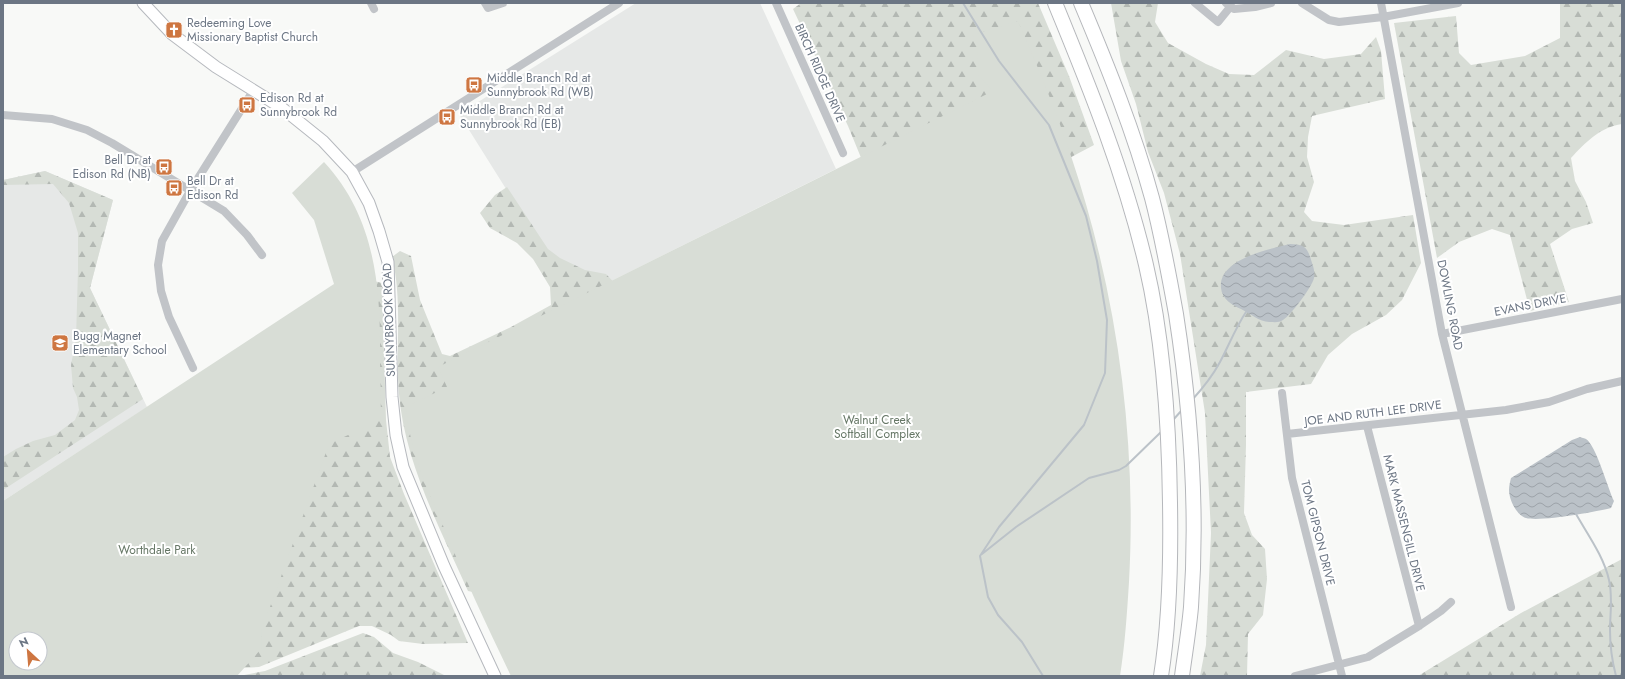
<svg xmlns="http://www.w3.org/2000/svg" width="1625" height="679" viewBox="0 0 1625 679" font-family="Jost,sans-serif">
<style>
.built{fill:#e6e8e7}
.forest{fill:url(#forest-firs)}
.park{fill:#d8ddd6;fill-rule:evenodd}
.water{fill:url(#water-waves)}
.lines{fill:none;stroke-linecap:round;stroke-linejoin:round}
.stream{stroke:#bbc2c8;stroke-width:2}
.secondary-casing{stroke:#b6b9be;stroke-width:13}
.highway-casing{stroke:#b5b7bb;stroke-width:16}
.street{stroke:#c1c4c8;stroke-width:8}
.secondary{stroke:#fff;stroke-width:11}
.highway{stroke:#fff;stroke-width:14}
.labels{text-anchor:middle;stroke-width:4;stroke-linejoin:round;paint-order:stroke}
.poi-label{font-size:12px;fill:#6c7684;stroke:#fff;text-anchor:start}
.street-label{font-size:12px;fill:#6c7684;stroke:#fff}
.park-label{font-size:12px;fill:#676;stroke:#fff}
</style>
<defs>
<pattern id="forest-firs" width="22" height="20" patternUnits="userSpaceOnUse"><rect width="22" height="20" fill="#d8ddd6"/><path d="M5 1l3.5 6h-7zM16 11l3.5 6h-7z" fill="#b3b8b3"/></pattern>
<pattern id="water-waves" width="16" height="10" patternUnits="userSpaceOnUse"><rect width="16" height="10" fill="#bbc2c8"/><path d="M0 5q4-4 8 0t8 0" fill="none" stroke="#9ca2a8"/></pattern>
</defs>
<rect width="100%" height="100%" fill="#f8f9f7"/>
<path class="built" d="M636,3h124l76,166 -261,130 -116,-185z
M45,171l68,29 -23,88 57,119 -144,94v-321z"/>
<path class="forest" d="M801,3h237l31,73 25,69 -70,37 -160,-17 -16,-39 -55,-117z
M1111,3h47l-3,19 13,21 38,21 23,10 25,1 32,-25 38,9 37,-5 15,-17 5,14 4,48 -73,17 -4,21 -1,20 7,25 -10,30 8,9 32,4 69,-10 8,48 -19,37 -16,15 -34,19 -24,21 -17,29 -65,8v53l-2,68 8,22 13,14 2,30 -4,36 -15,19 -1,42h-47l6,-31 5,-112 -6,-120 -25,-159 -16,-61 -16,-41 -12,-48 -15,-43z
M1561,3h61v121c-22,3 -37,19 -51,34l4,23 11,21 7,21 -21,6 -22,15 19,58 -39,9 -20,-76 -18,-6 -33,13 -22,16 -43,-235 62,-7 3,37 12,12 54,-9 35,-18v-34z
M45,171l68,29 -23,88 53,111 -140,91v-33l13,-8 17,-8 22,-6 20,-15 4,-10 -2,-13 -4,-9 -2,-23 5,-26 2,-70v-36l-9,-30 -16,-19 -50,1v-5z
M507,187l41,62 12,9 25,12 21,4 18,19 -137,302 -19,-4c-28,-63 -63,-127 -69,-197 -4,-46 4,-92 -7,-137l8,-6 11,5 9,44 22,54 8,2 61,-29 40,-22 -1,-18 -17,-28 -16,-16 -27,-15 -10,-15 15,-18z
M366,279l16,4 4,137 4,37 14,37 64,149 -45,1 -24,-3 -8,-6 -19,-9h-13l-100,41 -19,1z
M1622,559v117h-204l103,-63z
M363,633l11,4 19,16 25,9 28,14h-207l26,-5z"/>
<path class="park" d="M1018,21c19,44 38,89 53,135 46,137 66,281 58,426 -2,31 -4,63 -9,94h-609c-24,-50 -48,-101 -69,-153 -17,-40 -32,-72 -36,-116l41,-20 -9,-20 555,-276 -14,-15 -2,-34 -5,-7z
M324,162c52,56 57,127 56,200 0,19 2,38 0,58l-51,24 -67,185 -1,20 -24,27h-234v-175l331,-217 -20,-64 -22,-27zM16,639h24v24h-24z"/>
<path class="water" d="M1290,244c16,0 18,5 22,19 2,5 3,11 2,15 -2,9 -23,37 -31,42 -4,3 -9,2 -14,2 -9,0 -20,-9 -28,-13 -9,-4 -19,-10 -20,-21 -3,-29 49,-39 69,-44z
M1580,437c1,1 5,1 6,2 10,6 22,50 28,62l-3,7c-16,4 -71,14 -85,10 -10,-3 -17,-19 -17,-28 0,-4 1,-8 2,-12l61,-38z"/>
<g class="lines">
<path class="stream" d="M963,3l36,58 50,64 37,91 11,45 10,59 -2,53 -21,52 -85,102 -19,29 8,41 10,18 24,27 21,34
M1192,400c11,-12 21,-25 28,-38 9,-17 16,-35 26,-50
M1173,420l9,-10
M1576,514c12,21 28,43 33,66 4,17 1,34 1,50 0,16 2,31 6,46
M982,554l34,-27 73,-49 30,-8 7,-4 35,-34"/>
<g class="secondary-casing">
<path id="secondary" d="M143,3l29,31 44,33 66,41 41,33 29,31 17,31 10,28 9,31 4,135 4,38 7,32 41,99 51,110"/>
</g>
<g class="highway-casing">
<path id="highway" d="M1055,3c35,85 70,172 91,262 18,77 23,159 24,238 1,58 0,116 -9,173
M1081,3c27,64 53,129 71,195 10,38 17,77 24,116 15,97 22,195 15,293 -2,23 -6,46 -9,69"/>
</g>
<path class="street" d="M371,3l3,6
M485,3l3,5 15,-5
M776,3l67,150
M1195,3l23,19 13,-16
M1226,3l8,6 21,-2 16,-4
M1302,3l27,17 10,2 44,-5 75,-14
M1381,3l61,331 69,273
M3,115l49,4 35,11 25,13 112,68 23,24 15,20
M352,172l267,-169
M1442,334l180,-35
M193,368l-24,-51 -8,-26 -3,-26 4,-24 28,-50 63,-100
M1282,393l10,85 50,198
M1367,426l52,200
M1287,434l219,-24 43,-8 38,-13 35,-8
M1295,676l73,-19 51,-31 22,-15 10,-9"/>
<use href="#secondary" class="secondary"/>
<use href="#highway" class="highway"/>
</g>
<defs>
<g id="church-square" transform="scale(0.9)"><rect x="-9" y="-9" width="18" height="18" rx="4" fill="#ce7641" stroke="#fff"/><path d="M-1.2-6h2.4v3.5h3.3v2.4h-3.3V6h-2.4V-.1h-3.3v-2.4h3.3Z" fill="#fff"/></g>
<g id="bus-square" transform="scale(0.9)"><rect x="-9" y="-9" width="18" height="18" rx="4" fill="#ce7641" stroke="#fff"/><path d="M-5-6H5V4H4V6H2V4H-2V6H-4V4H-5ZM-3.5-4V0h7V-4ZM-3.5 1.2v1.5H-2V1.2ZM2 1.2v1.5H3.5V1.2Z" fill="#fff"/></g>
<g id="school-square" transform="scale(0.9)"><rect x="-9" y="-9" width="18" height="18" rx="4" fill="#ce7641" stroke="#fff"/><path d="M0-5L7-2L0 1L-7-2ZM-4 1L0 2.5L4 1V4Q0 6-4 4Z" fill="#fff"/></g>
</defs>
<g fill-rule="evenodd">
<use href="#church-square" x="174" y="30"/>
<use href="#bus-square" x="474" y="85"/>
<use href="#bus-square" x="247" y="105"/>
<use href="#bus-square" x="447" y="117"/>
<use href="#bus-square" x="164" y="167"/>
<use href="#bus-square" x="174" y="188"/>
<use href="#school-square" x="60" y="343"/>
</g>
<g class="labels">
<g class="poi-label">
<text x="187" y="27">Redeeming Love<tspan x="187" dy="14">Missionary Baptist Church</tspan></text>
<text x="487" y="82">Middle Branch Rd at<tspan x="487" dy="14">Sunnybrook Rd (WB)</tspan></text>
<text x="260" y="102">Edison Rd at<tspan x="260" dy="14">Sunnybrook Rd</tspan></text>
<text x="460" y="114">Middle Branch Rd at<tspan x="460" dy="14">Sunnybrook Rd (EB)</tspan></text>
<text x="151" y="164" text-anchor="end">Bell Dr at<tspan x="151" dy="14">Edison Rd (NB)</tspan></text>
<text x="187" y="185">Bell Dr at<tspan x="187" dy="14">Edison Rd</tspan></text>
<text x="73" y="340">Bugg Magnet<tspan x="73" dy="14">Elementary School</tspan></text>
</g>
<g class="street-label">
<text transform="translate(820 73) rotate(66)" y="4">BIRCH RIDGE DRIVE</text>
<text transform="translate(1450 305) rotate(79)" y="4">DOWLING ROAD</text>
<text transform="translate(1530 305) rotate(-11)" y="4">EVANS DRIVE</text>
<text transform="translate(389 320) rotate(-92)" y="4">SUNNYBROOK ROAD</text>
<text transform="translate(1373 413) rotate(-7)" y="4">JOE AND RUTH LEE DRIVE</text>
<text transform="translate(1404 523) rotate(76)" y="4">MARK MASSENGILL DRIVE</text>
<text transform="translate(1318 533) rotate(76)" y="4">TOM GIPSON DRIVE</text>
</g>
<g class="park-label">
<text x="877" y="424">Walnut Creek<tspan x="877" dy="14">Softball Complex</tspan></text>
<text x="157" y="554">Worthdale Park</text>
</g>
</g>
<rect width="1625" height="679" fill="none" stroke="#6c7684" stroke-width="8"/>
<g transform="translate(28 651) rotate(334)"><circle r="19" fill="#ffffff" stroke="#c4c8ce"/>
<path d="M0-3L7 15L0 10L-7 15Z" fill="#ce7641"/>
<text y="-6" font-size="11" font-weight="bold" text-anchor="middle" fill="#6c7684">N</text>
</g>
</svg>
